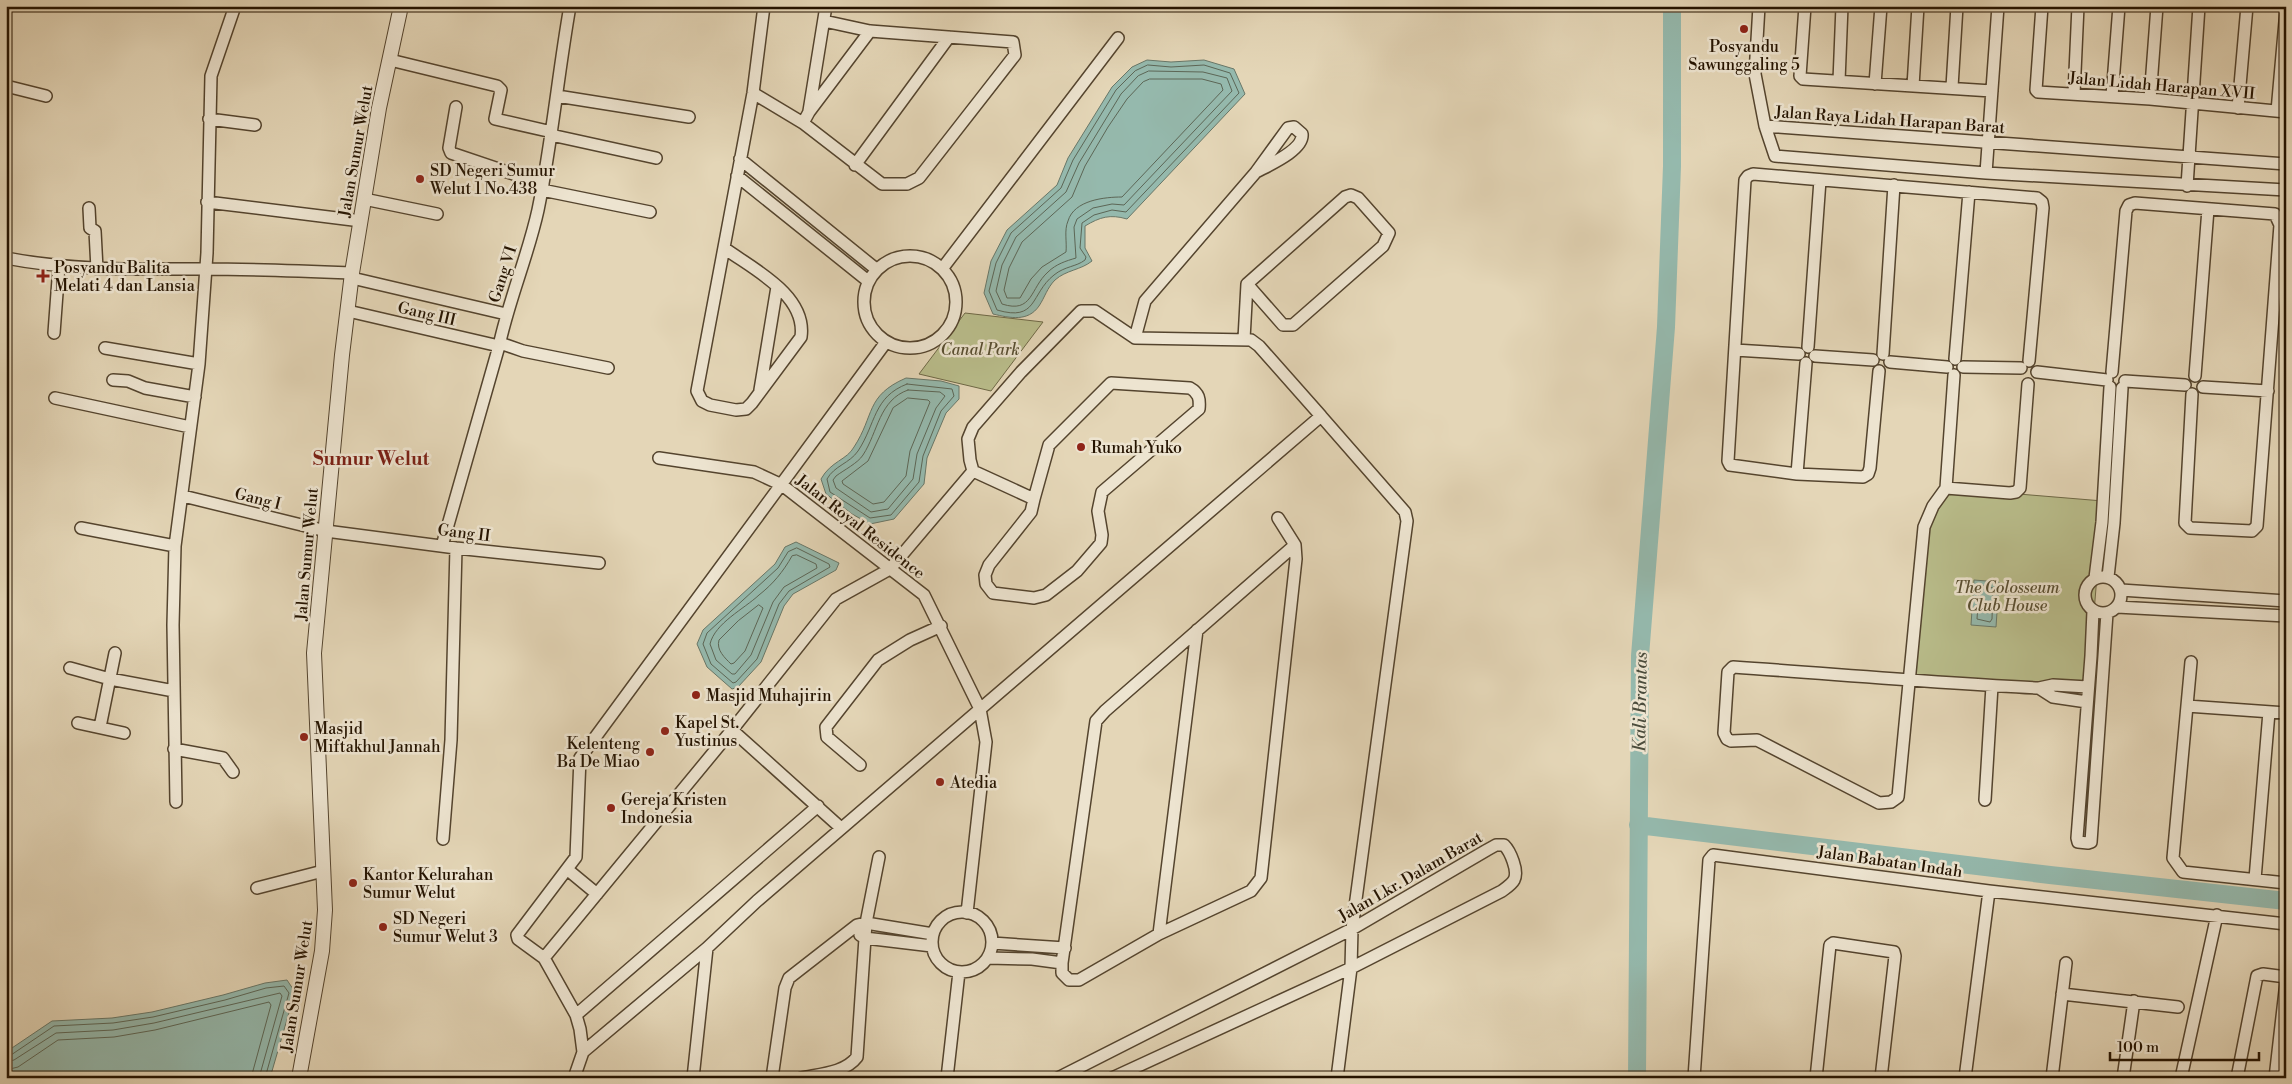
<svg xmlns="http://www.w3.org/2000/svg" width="2292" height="1084" viewBox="0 0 2292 1084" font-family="'Libre Bodoni',serif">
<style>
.green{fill:#b9bd8b;stroke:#6e6846}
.water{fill:#95b9ad;stroke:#687768}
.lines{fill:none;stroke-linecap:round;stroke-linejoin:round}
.shore{stroke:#5c6656;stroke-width:1}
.river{stroke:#95b9ad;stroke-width:18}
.minor-casing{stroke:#54442e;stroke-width:14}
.tertiary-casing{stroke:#54442e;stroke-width:16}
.minor{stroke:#ede4d0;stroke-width:11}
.tertiary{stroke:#ede4d0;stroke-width:14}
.poi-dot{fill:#8f2418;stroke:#ede4d0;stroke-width:2}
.labels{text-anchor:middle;stroke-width:5;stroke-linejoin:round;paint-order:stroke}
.poi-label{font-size:16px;fill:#241300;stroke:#ede4d0;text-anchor:start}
.street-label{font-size:16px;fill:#241300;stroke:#ede4d0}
.park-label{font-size:16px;font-style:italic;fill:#584e31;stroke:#ede4d0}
.water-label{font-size:18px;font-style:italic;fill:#4c4d3d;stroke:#ede4d0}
.quarter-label{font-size:19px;font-weight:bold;fill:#7a1f14;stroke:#ede4d0}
</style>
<rect width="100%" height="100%" fill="#e4d6b7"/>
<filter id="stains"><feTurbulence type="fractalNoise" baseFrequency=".004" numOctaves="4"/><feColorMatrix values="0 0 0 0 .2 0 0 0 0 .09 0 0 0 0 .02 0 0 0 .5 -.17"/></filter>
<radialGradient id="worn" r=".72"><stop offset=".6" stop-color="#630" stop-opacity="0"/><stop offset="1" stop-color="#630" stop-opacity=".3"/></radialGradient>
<path class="green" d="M965,313l78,9 -52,69 -72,-17z
M1946,488l157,13 -15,186 -179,-8 15,-152z"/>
<path class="water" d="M1147,60l24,2 33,-2 30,9 11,25 -118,125c-17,-5 -27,-2 -42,7v22l7,13c-11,9 -26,9 -37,19 -8,8 -10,17 -16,26 -11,16 -29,12 -46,8l-9,-21 7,-32 16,-31 50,-45 11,-27 44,-71 20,-20z
M906,378l35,3 18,5v13l-13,14 -19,45 -3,26 -30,35 -24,5 -18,-10 -26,-20 -5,-15c10,-18 26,-19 33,-32 21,-32 11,-51 52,-69z
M796,542l43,21 -3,7 -43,24 -9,12 -23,56 -23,25 -6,2 -25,-22 -10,-23 6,-14 72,-66 10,-17z
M1974,580l25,2 -3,45 -25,-2z
M287,980l8,12 -25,86h-264v-26l46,-31 60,-3 40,-6 71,-17 42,-12z"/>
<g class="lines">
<path class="shore" d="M1148,65l23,2 33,-2 26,8 9,20 -113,119 -14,-2 -18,5 -12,8 -2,25 6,9 -1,3c-9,7 -20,6 -31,15 -24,19 -16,47 -57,35l-8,-19 7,-28 15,-30 50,-45 12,-28 43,-70 19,-19z
M1149,71l54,1 24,6 5,13 -108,114 -12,-1 -19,4 -16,11 -3,8 2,31c-10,3 -20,6 -28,14 -18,16 -15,42 -46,32l-6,-13 6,-26 14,-28 50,-45 13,-29 42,-69 17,-18z
M1150,79h52l19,5 2,6 -101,107c-17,0 -48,3 -54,24 -4,9 -1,21 -2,31l-24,15 -11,12 -11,19h-13l-3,-8 5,-22 13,-26 50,-45 13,-31 23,-39 19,-28 16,-17z
M907,384l45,5 2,7 -13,15 -18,45 -4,26 -28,33 -21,3 -40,-26 -3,-13c7,-13 23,-16 31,-28 18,-27 15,-54 49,-67z
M908,390l32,2 5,4 -9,12 -19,46 -4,25 -25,30 -17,3 -35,-24 -3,-8 3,-4c8,-6 22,-13 27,-21 15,-23 16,-55 45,-65z
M908,398l20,2 2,2 -20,49 -4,25 -22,26 -11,2 -30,-20 -1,-3 26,-20 25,-53z
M797,548l32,16 1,3 -41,24 -10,13 -22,55 -21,23 -3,1 -22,-19 -8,-20 4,-11 71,-65 10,-16z
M797,555l19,9 1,4 -33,19 -11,15 -22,53 -16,19h-3l-16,-14 -6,-16c5,-21 34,-35 49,-49 14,-11 24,-23 33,-39z
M1981,585l12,3 -1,31 -2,3 -13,-3 2,-31z
M759,605l4,3 -18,43 -11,12 -3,1c-6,-6 -15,-14 -12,-24l19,-19z
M6,1056l5,-1 43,-29 59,-3 40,-6 72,-17 41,-12 18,-2 5,7 -24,85
M6,1062l8,-2 42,-27 57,-3 41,-7 126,-30 2,3 -23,82
M6,1070l12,-3 40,-27 56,-3 41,-7 114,-28 2,3 -20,73"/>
<path class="river" d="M1638,825l412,50 236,26
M1637,1078l3,-422 26,-329 6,-161v-160"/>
<g class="minor-casing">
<path id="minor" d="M1759,6l-4,68 10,52 10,30 211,17 300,17
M1805,6l-5,70 3,3 189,12
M2042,6l-6,84 2,2 112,7 136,13
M390,60l107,26 4,4 -6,29 57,13
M1839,81l3,-75
M1875,84l6,-78
M6,86l40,10
M1913,86l5,-80
M1952,87l5,-81
M753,93l50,30 79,61h25l12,-6 96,-123 -2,-13 -143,-11 -46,-10
M2074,94l4,-88
M557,96l132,21
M2112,96l7,-90
M2150,99l7,-93
M456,107l-7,41 2,5 92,31
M2238,108l9,-102
M809,111l17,-105
M2277,111l9,-101
M209,119l46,6
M803,123l6,-11 61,-81
M1765,126l521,38
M551,135l105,23
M740,159l136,110
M855,165l94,-128
M1986,173l12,-167
M737,176l131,105
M2187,186l12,-180
M542,190l108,22
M364,199l73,15
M207,202l154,19
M89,208l1,20 5,3 2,38
M724,248c29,21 83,47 77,89l-49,66 -6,6 -10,1 -26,-5 -8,-4 -5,-10 56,-298 11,-87
M864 302a46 46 0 1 1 92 0a46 46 0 1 1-92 0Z
M6,258c67,13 130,11 198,11 49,0 99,2 148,4
M942,269l176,-231
M352,278l154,36
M348,311l151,35
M54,333l5,-67
M1135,338l10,-37 111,-129 32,-44 6,-1 8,7c2,16 -33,31 -46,38
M1244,339l3,-55 98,-87 6,-2 7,3 31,35 -6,13 -90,79h-10l-36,-41
M500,343l23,8 85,17
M1808,347l12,-167
M105,348l94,16
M1735,350l64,4
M1883,354l11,-169
M1815,356l58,4
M1955,359l14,-167
M1890,362l57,5
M1963,367l58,1
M1879,371l-9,97 -2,6 -5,3 -66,-3 -67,-9 -2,-4 17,-281 3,-4 5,-2 284,24 5,4 1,6 -14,153
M2037,372l70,8
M2112,372l14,-161 3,-6 6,-2 140,11 5,11 -23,301 -5,5 -62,-3 -5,-5 7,-129
M1954,375l-8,113 -13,18 -9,21 -26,270 -7,5 -12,1 -122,-63 -26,1 -4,-2 -3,-6 4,-61 5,-5c102,7 204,16 306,21
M2195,376l13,-167
M113,380l15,1 17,7 50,9
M2125,381l60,4
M2203,387l65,4
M760,390l17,-103
M55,398l135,29
M659,458l95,14 28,13 142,110 56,114 6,33 -19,171
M1797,474l9,-111
M1946,488l64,5 6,-1 4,-4 8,-104
M183,496l143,35 130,17 143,15
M1034,499l15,-54 62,-62 79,5c9,5 10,11 9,21l-97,83 -4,19 4,24 -1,8 -24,28 -31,24 -12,3 -41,-5 -7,-9 -1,-9 4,-10 42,-53 3,-13 -61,-28 -3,-11 -2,-21 5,-12 48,-55 60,-61h14l40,27 116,2 8,6 62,70
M1278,518l17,27 1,14 -35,319 -10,13 -92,43 -80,46h-10l-7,-7v-10l34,-242 9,-10 190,-166
M81,528l94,18
M442,546l57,-200c10,-47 29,-90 39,-136 14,-68 20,-136 32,-204
M2085 595a18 18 0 1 1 36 0a18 18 0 1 1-36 0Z
M2108,577l6,-54 8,-135
M2095,578l7,-56 8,-135
M2121,590l165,11
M2117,607l169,9
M2093,611l-2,45 -14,182 1,4 10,1 3,-1 16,-229
M2191,662l-18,196 10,14 103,11
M70,668l40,11 64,12
M2087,702l-34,-5 -14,-9 14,-3 35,2
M2187,706l99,7
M78,723l46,10
M100,727l15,-74
M732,730l109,98
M174,749l49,9 10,14
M860,765l-33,-28 -1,-10 52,-67 32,-20 31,-14
M1985,800l7,-114
M176,802l-3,-177 2,-79 24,-182 8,-111 4,-177 24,-70
M443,839l8,-99 5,-192
M568,870l29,24
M2255,879l14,-167
M257,888l66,-17
M932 942a30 30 0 1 1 60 0a30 30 0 1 1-60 0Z
M1159,934l38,-304
M860,935l5,3 67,8
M992,943l73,5
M544,958l188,-228 104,-131 54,-30 83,-98
M988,958l44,1 30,4
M2062,994l116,13
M576,1015l242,-209
M583,1052l124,-104
M574,1078l9,-26 -3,-23 -4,-14 -32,-57 -26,-19 -1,-4 59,-78 4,-99 306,-416
M693,1078l14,-130 50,-47 564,-485 84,96 2,9 -55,408 -1,39 -14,110
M772,1078l13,-90 4,-10 68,-53 9,-2 67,11
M801,1078c19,-4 44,-5 56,-21l9,-134 13,-66
M947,1078l12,-106
M1058,1078l294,-149 135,-79 9,-5h8c6,6 15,26 10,35 -2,4 -8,8 -12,11l-151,77 -239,110
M1694,1078l15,-218 4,-5 276,36 297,33
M1816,1078l14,-133 3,-2 61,9 1,4 -14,122
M1965,1078l24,-187
M2052,1078l14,-115
M2123,1078l11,-77
M2181,1078l36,-163
M2237,1078l20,-102 6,-2 23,3
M2275,1078l11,-96"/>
</g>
<g class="tertiary-casing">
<path id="tertiary" d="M299,1078l23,-127 3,-41 -11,-257 28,-298 10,-82 27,-165 22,-102"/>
</g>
<use href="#minor" class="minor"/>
<use href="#tertiary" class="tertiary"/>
</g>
<g class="poi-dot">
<circle cx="1744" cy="29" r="5"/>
<circle cx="420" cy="179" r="5"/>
<path d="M40.5 268.5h5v5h5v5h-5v5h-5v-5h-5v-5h5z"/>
<circle cx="1081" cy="447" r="5"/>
<circle cx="696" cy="695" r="5"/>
<circle cx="665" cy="731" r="5"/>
<circle cx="304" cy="737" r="5"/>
<circle cx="650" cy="752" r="5"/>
<circle cx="940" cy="782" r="5"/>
<circle cx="611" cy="808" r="5"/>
<circle cx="353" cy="883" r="5"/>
<circle cx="383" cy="927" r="5"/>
</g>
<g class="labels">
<g class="poi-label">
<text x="1744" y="52" text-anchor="middle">Posyandu<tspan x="1744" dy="18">Sawunggaling 5</tspan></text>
<text x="430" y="176">SD Negeri Sumur<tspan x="430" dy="18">Welut 1 No.438</tspan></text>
<text x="54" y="273">Posyandu Balita<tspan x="54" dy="18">Melati 4 dan Lansia</tspan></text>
<text x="1091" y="453">Rumah Yuko</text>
<text x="706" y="701">Masjid Muhajirin</text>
<text x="675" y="728">Kapel St.<tspan x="675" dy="18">Yustinus</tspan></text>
<text x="314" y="734">Masjid<tspan x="314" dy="18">Miftakhul Jannah</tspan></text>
<text x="640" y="749" text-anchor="end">Kelenteng<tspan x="640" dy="18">Ba De Miao</tspan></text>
<text x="950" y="788">Atedia</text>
<text x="621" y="805">Gereja Kristen<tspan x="621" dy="18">Indonesia</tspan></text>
<text x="363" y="880">Kantor Kelurahan<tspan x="363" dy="18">Sumur Welut</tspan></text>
<text x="393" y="924">SD Negeri<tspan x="393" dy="18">Sumur Welut 3</tspan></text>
</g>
<g class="street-label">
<text transform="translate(2162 85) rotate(5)" y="6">Jalan Lidah Harapan XVII</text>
<text transform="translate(1890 119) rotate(4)" y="6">Jalan Raya Lidah Harapan Barat</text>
<text transform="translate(355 151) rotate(-80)" y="6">Jalan Sumur Welut</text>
<text transform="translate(502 274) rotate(-72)" y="6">Gang VI</text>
<text transform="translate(427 313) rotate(13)" y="6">Gang III</text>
<text transform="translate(258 498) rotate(14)" y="6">Gang I</text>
<text transform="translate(861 526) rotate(38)" y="6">Jalan Royal Residence</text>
<text transform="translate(464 532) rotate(7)" y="6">Gang II</text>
<text transform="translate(306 554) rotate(-85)" y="6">Jalan Sumur Welut</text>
<text transform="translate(1890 861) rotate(8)" y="6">Jalan Babatan Indah</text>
<text transform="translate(1410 876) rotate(-30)" y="6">Jalan Lkr. Dalam Barat</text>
<text transform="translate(296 986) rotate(-81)" y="6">Jalan Sumur Welut</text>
</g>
<g class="park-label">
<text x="980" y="355">Canal Park</text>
<text x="2007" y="593">The Colosseum<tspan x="2007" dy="18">Club House</tspan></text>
</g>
<g class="water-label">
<text transform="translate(1640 702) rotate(-89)" y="6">Kali Brantas</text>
</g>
<g class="quarter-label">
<text x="371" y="465">Sumur Welut</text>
</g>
</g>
<rect width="2292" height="1084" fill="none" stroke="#e4d6b7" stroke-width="25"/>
<rect x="8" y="8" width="2277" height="1069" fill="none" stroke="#241300" stroke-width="2.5"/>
<rect x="12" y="12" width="2267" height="1059" fill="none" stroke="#241300"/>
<path d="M2110 1052v8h149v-8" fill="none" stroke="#241300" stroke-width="2.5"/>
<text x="2117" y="1052" font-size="15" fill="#241300" stroke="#ede4d0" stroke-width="4" paint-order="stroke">100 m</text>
<rect width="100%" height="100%" filter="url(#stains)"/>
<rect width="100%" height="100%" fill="url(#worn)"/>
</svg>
